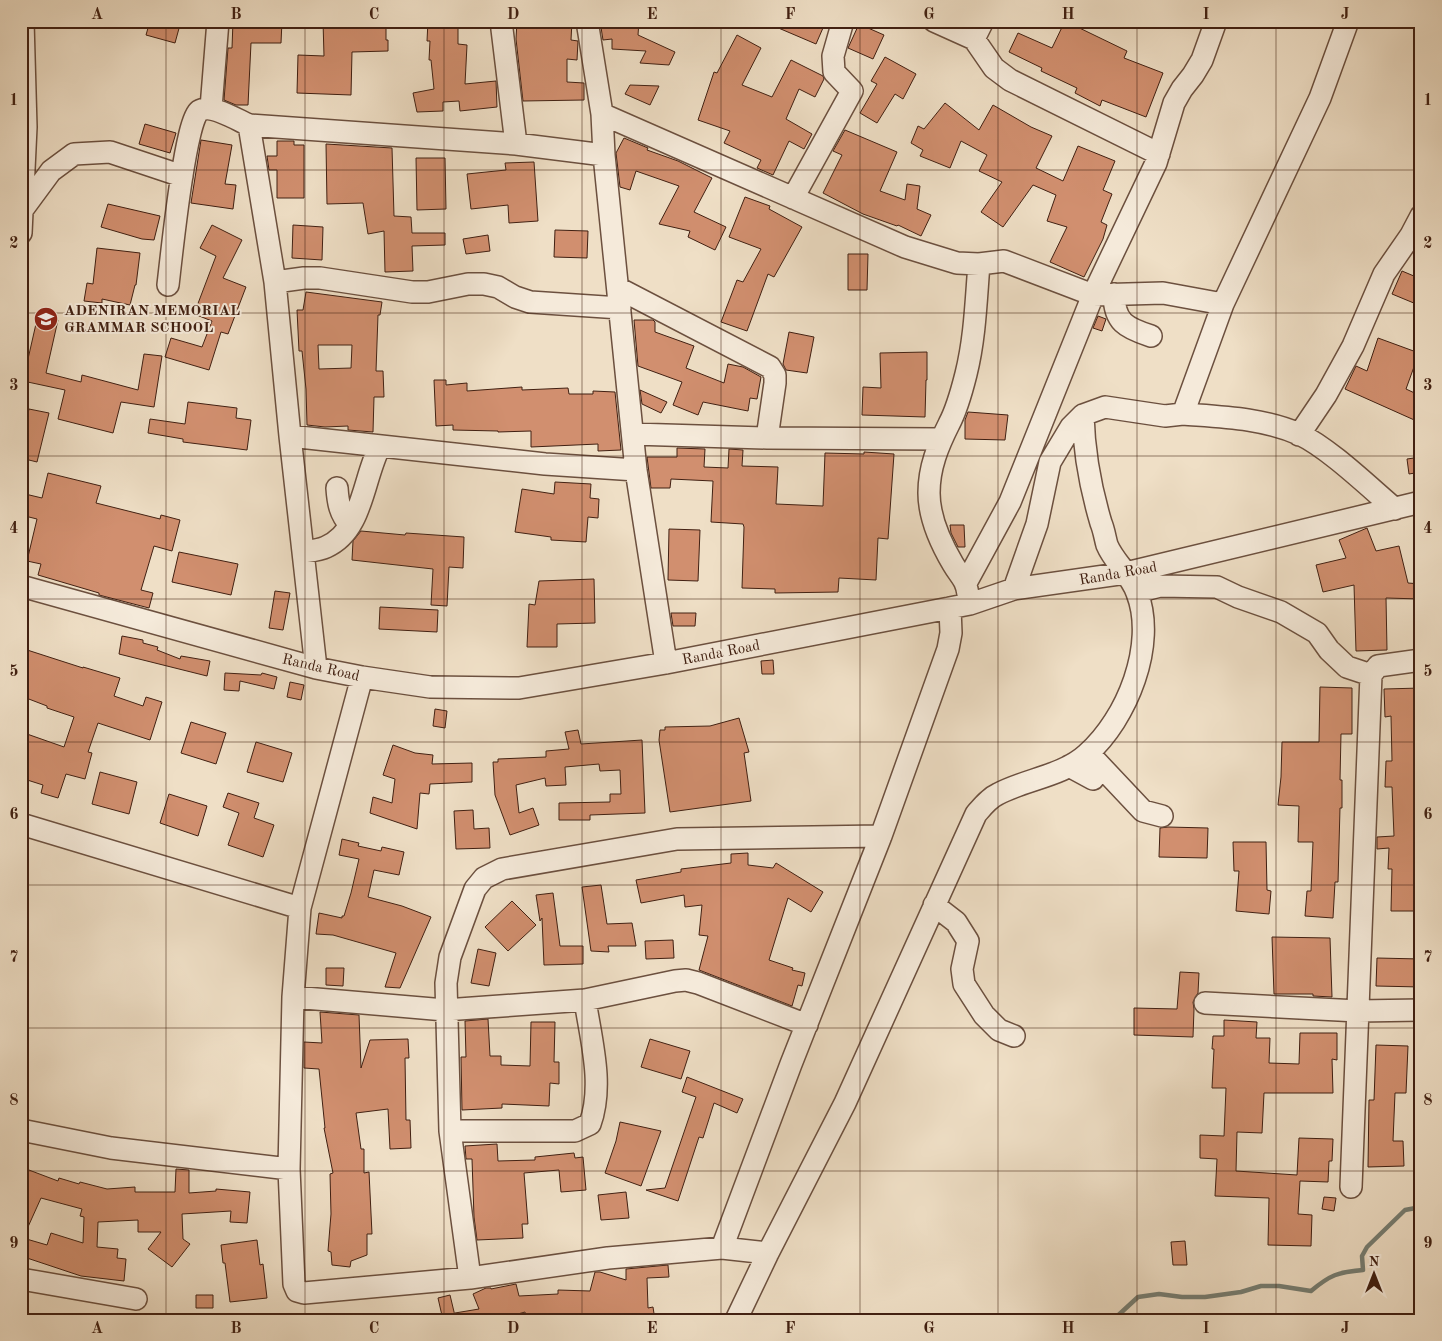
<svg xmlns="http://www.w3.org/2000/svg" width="1442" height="1341" viewBox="0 0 1442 1341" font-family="'Old Standard TT',serif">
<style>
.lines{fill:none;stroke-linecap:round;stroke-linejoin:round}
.stream{stroke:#767e73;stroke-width:4.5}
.building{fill:#d18f6f;stroke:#412012;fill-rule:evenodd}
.minor-casing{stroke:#6c503f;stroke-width:24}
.minor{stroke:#f5eada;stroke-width:21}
.grid{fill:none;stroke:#412012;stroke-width:1;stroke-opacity:0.55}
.labels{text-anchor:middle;stroke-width:4;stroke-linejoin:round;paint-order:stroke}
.poi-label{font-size:15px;font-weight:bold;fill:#412012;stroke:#f5eada;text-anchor:start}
.street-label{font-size:15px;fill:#412012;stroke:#f5eada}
.neatline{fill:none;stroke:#412012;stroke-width:2}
.grid-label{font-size:16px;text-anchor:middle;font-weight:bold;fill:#412012}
</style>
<rect width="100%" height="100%" fill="#efdfc6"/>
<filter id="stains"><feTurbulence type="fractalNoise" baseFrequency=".004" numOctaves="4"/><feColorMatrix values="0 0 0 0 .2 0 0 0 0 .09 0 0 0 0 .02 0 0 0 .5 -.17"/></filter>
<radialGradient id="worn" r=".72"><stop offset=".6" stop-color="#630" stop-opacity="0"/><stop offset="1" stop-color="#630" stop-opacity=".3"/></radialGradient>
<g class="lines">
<path class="stream" d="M1113,1320l25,-23 21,-3 23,3h23l36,-5 20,-6h18l32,5c19,-16 27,-19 52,-21l-1,-14 5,-9 38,-37 16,-3"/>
</g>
<path class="building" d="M150,21h31l-6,22 -29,-8z
M233,21h49l-1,22h-30l-3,62h-12l-12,-5 4,-52h4z
M323,21h63v19h2v11l-36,1 -1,43 -54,-2 1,-38 26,1z
M428,21h30v23l9,1 -2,39 31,-3 1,26 -37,4 -1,-10 -16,1v9l-26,1 -4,-19 21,-4 -3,-29h-2l1,-19h-3z
M517,21h55l-1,19 7,1 -1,19 -10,-1v23l17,1v17l-61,1 -7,-62z
M600,21h39l-1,14 37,17 -6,13 -29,-2 6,-12 -34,-2v-10l-9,1z
M762,21h64l-10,23z
M1065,21l62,30 -3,7 39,15 -17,44 -44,-17 -2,6 -25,-13 2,-5 -36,-17 1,-3 -33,-16 9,-19 34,15z
M859,24l25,11 -11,24 -25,-11z
M737,35l24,13 -19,37 30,12 19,-37 32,16 1,3 -9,18 -16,-8 -13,30 26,15 -8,15 -15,-8 -16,34 -16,-7 4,-8 -37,-17 6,-12 -32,-11 16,-48 3,1z
M885,57l31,17 -13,25 -8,-5 -18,29 -17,-10 17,-29 -6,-3z
M630,85l29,1 -9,19 -25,-11z
M945,103l34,27 14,-25 38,22 21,9 -16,32 27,13 15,-35 37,15 -12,29 9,4 -11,28 6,3 -4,14 -19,38 -34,-15 17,-35 -20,-6 9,-26 -23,-10 -30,42 -22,-15 21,-30 -23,-11 8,-16 -26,-14 -11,27 -30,-12 3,-6 -12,-7 7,-17 6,3z
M145,124l31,9 -6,20 -31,-9z
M845,130l52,22 -17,39 25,9 2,-16 13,2 -3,23 14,6 -10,21 -23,-11 -1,1 -34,-12 -40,-21 19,-38 -9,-4z
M624,138l24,10 -1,2 31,11 34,17 -18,34 32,15 -11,23 -27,-13 2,-6 -31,-7 20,-38 -43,-15 -6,19 -10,-3 -4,-34z
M201,140l31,5 -7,39 11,1 -3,24 -42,-6z
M277,141h17v4h10v53h-27v-28h-8l-2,-14h10z
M326,144l66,4 2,68 17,1 1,16h33v12l-33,1 1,25 -28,1 -1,-41 -16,3 -5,-31 -36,1z
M416,158h29l1,51 -29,1z
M534,162l4,59 -29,2 -1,-18 -37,4 -4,-35 39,-4 -1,-7z
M745,197l25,9 -1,3 33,18 -28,50 -6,-3 -21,57 -26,-9 16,-42 6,2 18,-33 -32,-12z
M108,204l52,12 -6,24 -12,-1 -41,-12z
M212,225l30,15 -19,38 23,9 -18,47 -7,-2 -12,38 -44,-13 6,-19 31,9 10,-26 -18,-7 22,-58 -16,-8z
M293,225l30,2 -1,33 -30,-2z
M555,230l33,1 -1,27 -33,-1z
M488,235l2,16 -24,3 -3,-15z
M97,248l43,5 -4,32h-1l-5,20 -28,-6v4l-18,-2 3,-18 6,1z
M848,254h20l-1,36h-19z
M1402,271l19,8v27l-29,-12z
M306,292l76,10 -2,13h-2l-2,56h7l1,26h-10l-1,35 -25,-2v-4l-23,1 -18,-2 -1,-36 -4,-38h-3l-2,-41h6zM318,345h34l-1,23 -32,1z
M38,315l20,5 -12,53 35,9 1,-7 56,15 6,-36 18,2 -8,51 -33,-5 -8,31 -55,-14 7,-29 -42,-9z
M1098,316l8,3 -4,12 -9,-3z
M634,320h19l2,2v10l39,14 -8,22 38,15 4,-19 15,3 18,10 -4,22 -7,-1 -2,13 -45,-9 -5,13 -25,-10 9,-23 -44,-16z
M789,332l25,5 -7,36 -21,-3 -3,-6z
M1378,338l41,15 -13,36 15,7v27l-76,-34 11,-23 11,5z
M927,352v28h-1l-1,37 -63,-2 1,-28 18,1 -1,-35z
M434,380h12v5l21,-2v8l55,-4v3l46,-2 1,6h24v-3l22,1 6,58 -23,1v-7l-67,3v-16l-33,1v-1l-45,-1v-5l-17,1z
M640,390l27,12 -6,11 -19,-9z
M188,402l49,6 -1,10 15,2 -4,30 -64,-8v-3l-35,-6 2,-14 35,5z
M29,409l20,4 -12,49 -16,-4v-36l5,1z
M968,412l40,3 -3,25 -40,-1v-19z
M677,448l28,1 -1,18 24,1 1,-19 14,1 -1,16 36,1 -2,37 47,2 2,-53 39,1v-2l30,2 -6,85 -10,-1 -2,42 -37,-2 -1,14 -63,1v-4l-33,-1 2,-61 -1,-3 -32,-2 2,-41 -42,-2 -1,9h-19l-4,-31h30z
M1421,457v15l-12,2 -2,-15z
M48,473l53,13 -5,17 64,16 1,-4 19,5 -8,31 -18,-5 -13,44 12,3 -4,15 -50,-13v-2l-61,-18 3,-11 -14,-3 10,-42 -16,-4v-22l21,5z
M555,482l36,2 -1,14 9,1 -1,19 -10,-1 -2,25 -35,-2v-3l-36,-5 7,-43 32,5z
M950,525h14l1,22h-7l-7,-14z
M1367,528l9,23 23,-5 9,37 13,1v15l-35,-1 1,52 -31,1 -2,-66 -31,7 -7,-27 30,-7 -7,-18z
M669,529l31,1 -2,51 -30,-1z
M361,531l44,4 1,-2 58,4 -1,31 -14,-1 -2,39 -16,-1 2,-36 -81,-9 1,-19z
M179,552l59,12 -7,31 -59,-13z
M594,579l1,44 -38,1v23h-30l2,-43 6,1 4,-24z
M275,591l15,2 -7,37 -14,-2z
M380,607l58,3 -1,22 -58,-3z
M671,613h25l-1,13h-22z
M122,636l21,4v3l15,4 -1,3 23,9 1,-3 29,5 -3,15 -88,-22z
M21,648l62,20v-1l37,11 -6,18 29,10 3,-9 16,5 -12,38 -52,-17 -10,29 4,1 -7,26 -19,-5 -8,24 -17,-5 2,-8 -22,-7v-27l6,-17 37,13 10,-30 -27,-9v-2l-26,-10z
M773,660l1,14h-12l-1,-13z
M225,673l36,2 1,-2 15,4 -3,12 -34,-8 -1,10 -15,-1z
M290,682l14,3 -3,15 -14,-3z
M1320,687l32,1v46h-11l-1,46h2v28h-2l-2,74h-3l-2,36 -28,-2 2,-25h4l2,-49h-15l1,-36 -21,-1 3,-28 1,-35h37z
M1421,688v100h-2l2,123h-30l1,-42h-4l1,-21 -12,1v-12l17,-1 -2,-49h-7l1,-26h6l-1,-45 -6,1 -1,-28z
M435,709l12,2 -2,17 -12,-2z
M739,718l10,34 -5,1 7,48 -81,11 -11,-72 1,-10h5v-3l45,-1z
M191,722l35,11 -10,31 -35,-11z
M578,730l3,14 61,-4 3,73 -55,2v5h-31v-17l51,-1v-8h11l-1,-24 -20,1 -1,-7 -34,3 1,18 -20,1 -1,-8 -29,7 3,28 14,-5 6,17 -29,10 -15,-40 -2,-33h5v-3l48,-2v-6l23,-2 -4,-17z
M256,742l36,11 -9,29 -36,-10z
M393,745l22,8 18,2 -1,9 40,-1v19l-42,2 -1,10 -9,-1 -3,36 -47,-16 3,-16 19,6 3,-24 -12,-4z
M100,772l37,10 -8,32 -37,-10z
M228,793l31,10 -5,15 20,7 -11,32 -35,-12 11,-32 -16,-6z
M169,794l38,12 -9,30 -38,-13z
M473,810l1,19 15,-1 1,20 -34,1 -2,-38z
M1168,827l40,1 -1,30 -48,-1 1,-29z
M342,839l17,4 -1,3 23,5 1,-4 22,5 -5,23 -25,-5 -6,27 34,9 29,11 -31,71 -15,-1 11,-34 -63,-18 -17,-1 3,-21 23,5v-2h2l7,-23 8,-34 -20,-4z
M1233,842h33l1,48 4,1 -2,23 -33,-3 3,-40h-5z
M748,853v12l25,3 3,-5 47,29 -12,20 -23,-14 -19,62 24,8 -1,2 13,3 -3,13 -4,-1 -6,21 -93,-36 9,-34 -9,-1 3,-30 -17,2 -1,-12 -43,8 -5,-23 45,-8v-3l50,-6v-9z
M601,885l6,39 25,-1 4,23h-28l1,6 -18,-1 -9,-64z
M553,893l7,53h23v18l-39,1 -2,-47 -2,3 -4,-26z
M512,901l24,24 -28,26 -23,-24z
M1272,937l58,1 2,59 -19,-1v-2h-39z
M673,940l1,18 -28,1 -1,-18z
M478,949l18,4 -7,33 -18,-3z
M1377,958l44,1v28l-45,-1z
M326,968h18l-1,18 -17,-1z
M1180,972l19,1 -1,20 -5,9 1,7 -1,28 -59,-2v-27l43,1z
M320,1012l39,3 2,53 9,-28 38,-1 1,19h-4l1,62h4l1,28 -21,1 -2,-40 -32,4 5,36h3v24l5,-1 3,62h-5v21l-16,6 -1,6 -18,-2 -1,-13 -3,-1 3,-37 -1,-40 3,-1 -9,-45h1l-6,-59 -15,-1v-26l18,1z
M488,1019l2,37h11v9l29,1 1,-44h24l-1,40h5v22l-9,-1 -1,23 -47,-2v4l-40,2 -1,-53h5l-1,-36z
M1224,1020l33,2 -1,16h14l-1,25 30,1 1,-31h37v27l-5,-1 1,34h-69l-2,40 -25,-1 -1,39 61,4 2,-37 34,1 -1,22h-3l-1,21 -28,-1 -2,33 14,1 -1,31 -43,-1 1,-47 -54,-2 2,-37 -17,-1v-23l24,1 2,-48h-14l2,-39h-2l1,-13h11z
M650,1039l40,12 -9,28 -40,-12z
M1376,1045l32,1 -2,47h-11l-2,48h10l1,25 -36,1 1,-67h5z
M687,1077l56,22 -6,14 -23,-10 -11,35 -4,-1 -21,64 -32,-11 19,-2 31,-91 -14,-5z
M620,1122l41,9 -20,55 -36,-13 11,-32z
M497,1144l1,17 37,-1v-3l39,-4 1,5 8,-1 3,33 -25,2 -2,-22 -35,3 4,51h-6l1,14 -46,2 -3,-23 -2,-58h-6l-1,-13z
M21,1167l37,14 1,-3 20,6 1,-2 27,7 28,-2v5h40l1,-23 13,1v23l27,-2v-2l34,3 -3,31 -17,-1 1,-11 -49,3 1,25 7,5 -18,23 -24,-18 13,-17h-23v-12l-40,2 -1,25 21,2 -1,9 9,1 -2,22 -43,-5 -60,-20zM41,1198l41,11 -2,7 4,1 -1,26 -32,-10 -4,12 -24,-7z
M626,1192l3,26 -28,2 -3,-25z
M1324,1197l12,1 -2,13 -12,-2z
M257,1240l3,25 3,-1 4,34 -37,4 -5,-39h-2l-2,-18z
M1185,1241l2,24h-14l-2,-23z
M668,1265l1,12 -22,1 1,30 5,-1 2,13h-89v-5l-40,2 -1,-5 -29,8h-53l-5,-22 12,-3 5,21v-3l24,-4 -6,-15 13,-6h5v1l25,-5 3,12 39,-2v-4l32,1 5,-19h5l26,8v-11z
M196,1295h17v13h-17z"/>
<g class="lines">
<g class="minor-casing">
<path id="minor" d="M501,21l15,123
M587,21l15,93 2,41 32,315 30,193
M934,21l40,18 20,29 16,12 149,74
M974,39l9,-18
M211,108l7,-87
M602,114l303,133 52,16 22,1 25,-3 89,34 70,-2 60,11
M249,125l26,157 15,154 26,232
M793,198l59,-107 -18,-19 -1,-16 10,-35
M23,209l28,-38 23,-17 36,-2 72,24
M21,233l5,-106 -3,-106
M275,282l29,-4h16l92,14h16l40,-8h16l14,3 17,10 15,5 90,6
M168,285c3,-25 17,-164 31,-174 12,-8 38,9 50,14l267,19 88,11
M618,288l152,79 5,8v8l-8,55
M1114,294c0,28 12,34 37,42
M1183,414c39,3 79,4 116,20 30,14 70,53 96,75
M633,434l134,4 174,1
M1299,435l27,-40 27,-49 31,-72 27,-39 10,-19
M290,436l255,28 91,6
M337,488c1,15 3,26 13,37
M303,552c7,-1 17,-2 23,-5 37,-16 37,-69 54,-101
M966,583l44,-81 83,-207 63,-132 18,-60 8,-14 11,-14 9,-15 14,-39
M21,586l295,82 46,9 68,10 89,1 147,-25 304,-59 44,-15 112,-16 295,-71
M1014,589l23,-65 13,-62 21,-35 12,-12 22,-8 60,9 18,-2 40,-110 97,-206 28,-77
M1137,592l23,-6 57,1 21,10 43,15 36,21 12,17 18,17 24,8
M968,594c-2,-15 -8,-18 -15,-30 -13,-22 -24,-46 -24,-71 0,-26 9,-47 20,-69 8,-15 13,-34 17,-50 9,-36 10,-73 13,-110
M362,677l-62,231 -7,89 -4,172 5,115 3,7 7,2 166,-15 138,-20 114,-10 46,5
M1069,766l24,13 1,-20 49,52 19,5
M21,824l279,84
M934,905l22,17 12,19 -6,28 2,15 20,31 15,15 15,6
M293,997l152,13 140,-10 90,-19 11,-1 12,3 109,42
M1205,1003l153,8 63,-1
M21,1130l90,18 178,21
M450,1131h125l15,-7c14,-39 1,-84 -5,-124
M1351,1187l20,-512 7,-9 43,-6
M722,1248l69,-184 90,-228 67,-187 3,-16 -1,-25
M470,1278l-20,-147 -4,-148 4,-26 25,-68 9,-11 18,-9 175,-30 204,-3
M21,1279l115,20
M736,1320l32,-67 77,-150 131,-289c6,-7 13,-16 22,-20 28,-15 65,-18 89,-40 40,-35 70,-110 50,-161 -6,-18 -23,-31 -30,-48 -2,-7 -3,-15 -6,-22 -11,-37 -17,-69 -18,-108"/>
</g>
<use href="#minor" class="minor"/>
</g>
<path class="grid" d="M166,21v1299M305,21v1299M444,21v1299M582,21v1299M721,21v1299M860,21v1299M998,21v1299M1137,21v1299M1276,21v1299M21,170h1400M21,313h1400M21,456h1400M21,599h1400M21,742h1400M21,885h1400M21,1028h1400M21,1171h1400"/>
<defs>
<g id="school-disc" transform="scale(1.25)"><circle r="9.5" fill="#8f2418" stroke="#f5eada"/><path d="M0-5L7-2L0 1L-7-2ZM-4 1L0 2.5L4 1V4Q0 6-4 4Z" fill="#fff"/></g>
</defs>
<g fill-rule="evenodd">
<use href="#school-disc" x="46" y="319"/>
</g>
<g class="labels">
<g class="poi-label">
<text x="64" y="315">ADENIRAN MEMORIAL<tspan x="64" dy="17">GRAMMAR SCHOOL</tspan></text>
</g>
<g class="street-label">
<text transform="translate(1118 573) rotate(-10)" y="5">Randa Road</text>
<text transform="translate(721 652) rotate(-11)" y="5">Randa Road</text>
<text transform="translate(321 667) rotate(13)" y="5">Randa Road</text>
</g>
</g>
<rect width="1442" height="1341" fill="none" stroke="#efdfc6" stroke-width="55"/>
<g transform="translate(1374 1274)" stroke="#f5eada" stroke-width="4" paint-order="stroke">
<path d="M0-4L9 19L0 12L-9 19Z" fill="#412012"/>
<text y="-8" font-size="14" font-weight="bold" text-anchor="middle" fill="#412012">N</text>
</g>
<rect x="28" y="28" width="1386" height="1286" class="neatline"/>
<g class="grid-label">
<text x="97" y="19">A</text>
<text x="236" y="19">B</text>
<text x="374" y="19">C</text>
<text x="513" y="19">D</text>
<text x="652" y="19">E</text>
<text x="790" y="19">F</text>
<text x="929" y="19">G</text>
<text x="1068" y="19">H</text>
<text x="1206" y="19">I</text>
<text x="1345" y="19">J</text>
<text x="14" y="105">1</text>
<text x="1428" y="105">1</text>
<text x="14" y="248">2</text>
<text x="1428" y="248">2</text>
<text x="14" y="390">3</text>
<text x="1428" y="390">3</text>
<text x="14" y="533">4</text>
<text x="1428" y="533">4</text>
<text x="14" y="676">5</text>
<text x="1428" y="676">5</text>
<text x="14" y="819">6</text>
<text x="1428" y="819">6</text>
<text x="14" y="962">7</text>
<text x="1428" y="962">7</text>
<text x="14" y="1105">8</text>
<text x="1428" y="1105">8</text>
<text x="14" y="1248">9</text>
<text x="1428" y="1248">9</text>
<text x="97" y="1333">A</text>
<text x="236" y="1333">B</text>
<text x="374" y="1333">C</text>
<text x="513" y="1333">D</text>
<text x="652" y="1333">E</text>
<text x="790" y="1333">F</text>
<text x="929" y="1333">G</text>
<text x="1068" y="1333">H</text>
<text x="1206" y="1333">I</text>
<text x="1345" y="1333">J</text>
</g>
<rect width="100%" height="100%" filter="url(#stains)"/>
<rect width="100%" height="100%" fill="url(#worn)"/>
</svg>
